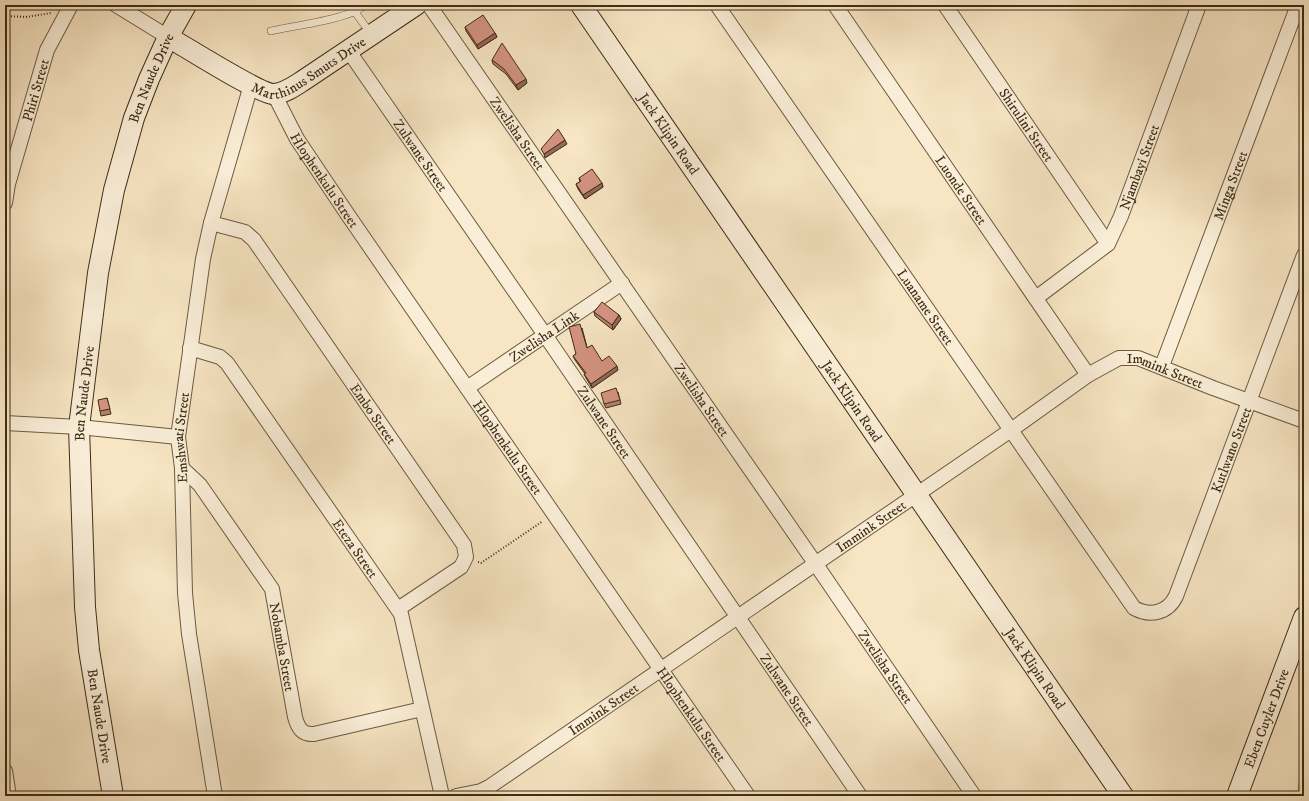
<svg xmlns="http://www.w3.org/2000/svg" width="1309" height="801" viewBox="0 0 1309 801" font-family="'IM FELL DW Pica',serif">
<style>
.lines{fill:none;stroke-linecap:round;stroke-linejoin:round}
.lane-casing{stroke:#6c5b40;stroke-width:8}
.street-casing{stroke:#6c5b40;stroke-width:16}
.secondary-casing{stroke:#3e2d14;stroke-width:22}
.path{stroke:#3e2d14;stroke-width:2;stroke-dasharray:1 2;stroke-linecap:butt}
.lane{stroke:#faeed8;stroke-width:7}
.street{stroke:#faeed8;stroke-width:14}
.secondary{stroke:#faeed8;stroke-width:20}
.wall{fill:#b67e6f;stroke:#3e2d14}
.shaded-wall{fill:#94675a;stroke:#3e2d14}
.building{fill:#d49381;stroke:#3e2d14}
.labels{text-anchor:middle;stroke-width:4;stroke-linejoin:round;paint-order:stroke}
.street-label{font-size:14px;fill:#3e2d14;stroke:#faeed8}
</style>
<rect width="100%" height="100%" fill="#f7e5c3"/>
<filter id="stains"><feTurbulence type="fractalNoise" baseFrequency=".005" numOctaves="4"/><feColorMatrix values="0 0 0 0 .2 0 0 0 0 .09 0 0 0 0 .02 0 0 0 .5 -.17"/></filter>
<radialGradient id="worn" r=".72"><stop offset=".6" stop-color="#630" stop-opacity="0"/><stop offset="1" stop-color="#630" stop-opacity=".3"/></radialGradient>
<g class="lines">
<g class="lane-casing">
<path id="lane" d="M355,12l16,22
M271,31c21,-5 80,-12 94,-26
M1302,796l2,-33"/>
</g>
<g class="street-casing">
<g id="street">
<path d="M116,5l52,32"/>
<path id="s1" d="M429,5l386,558 159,233"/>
<path id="s2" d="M717,5l417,603c16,9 34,5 42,-12l128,-341"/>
<path id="s3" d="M835,5l253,370"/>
<path id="s4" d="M945,5l163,239"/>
<path id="s5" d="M348,50l197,285 315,461"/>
<path id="s6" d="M274,94l23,45 51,76 400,581"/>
<path id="s7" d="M5,203l3,-19 39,-134 24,-45"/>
<path id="s8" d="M211,223l34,9 9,8 210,305 2,12 -5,10 -63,42"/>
<path id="s9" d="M1036,298l72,-54 13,-28 78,-211"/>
<path id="s10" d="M190,348l30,9 7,6 174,251 41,182"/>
<path id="s11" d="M1162,366l136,-361"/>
<path id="s12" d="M467,388l155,-105"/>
<path d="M5,423l74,4 99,10"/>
<path id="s13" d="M182,468l18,17 72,104 23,128c3,11 7,18 19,17l108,-25"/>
<path d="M5,771l4,25"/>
<path id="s14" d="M215,796l-26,-162 -4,-41 -3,-125 -4,-31 25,-178 8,-36 40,-138"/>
<path id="s15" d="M456,796l25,-5 8,-4 522,-357 77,-55 31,-17h19l75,30 91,33"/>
</g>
</g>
<g class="secondary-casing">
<g id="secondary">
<path id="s16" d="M581,5l542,791"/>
<path id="s17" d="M168,37c18,10 90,56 105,57 10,0 20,-7 28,-12l115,-77"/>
<path id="s18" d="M113,796l-24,-146 -4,-43 -6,-180 19,-154 16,-83 20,-72 15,-39 19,-42 18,-32"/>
<path id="s19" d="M1237,796l67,-179"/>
</g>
</g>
<path class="path" d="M5,16l21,1 25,-4
M478,562l3,1 62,-42"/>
<use href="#lane" class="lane"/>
<use href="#street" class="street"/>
<use href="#secondary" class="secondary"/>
</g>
<path class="wall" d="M465,27l30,6 2,4 -19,12 -12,-18z
M492,60l35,23 -9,7 -12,-16 -13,-10z
M579,178l23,5 1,4 -18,12 -7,-10 -2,-5 4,-2z
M594,312l25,3 2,4 -8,11 -18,-14z
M582,328l5,19 15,14 16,9 -26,18 -6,-10 -2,-4h1l-10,-14 -2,-4 3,-2z
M618,392l3,12 -15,4 -2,-4z
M107,398l4,16 -10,2 -1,-5z"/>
<path class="shaded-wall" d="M495,33l2,4 -19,12 -1,-4z
M526,79l1,4 -9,7 -2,-5z
M565,140l2,4 -22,14 -1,-4z
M602,183l1,4 -18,12 -2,-4z
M619,315l2,4 -8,11 -1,-5z
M617,366l1,4 -26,18 -1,-4z"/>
<path class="building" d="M483,15l12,18 -18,12 -12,-18z
M502,43l24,36 -10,6 -12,-16 -12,-9z
M558,129l7,11 -21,14 -3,-5z
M592,169l10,14 -19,12 -7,-11 5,-3 -2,-3z
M602,302l17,13 -7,10 -18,-13z
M580,324l7,24 5,-3 10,16 7,-5 8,10 -26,18 -7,-10 2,-1 -13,-17 3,-2 -7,-27z
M616,388l4,12 -16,4 -3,-11z
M107,398l3,11 -10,2 -2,-11z
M791,792l1,4h-11z"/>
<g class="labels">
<g class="street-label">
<text dy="5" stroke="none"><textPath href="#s17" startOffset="162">Marthinus Smuts Drive</textPath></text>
<text dy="5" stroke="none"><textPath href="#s18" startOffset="729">Ben Naude Drive</textPath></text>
<text dy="5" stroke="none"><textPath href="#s7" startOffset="117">Phiri Street</textPath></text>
<text dy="5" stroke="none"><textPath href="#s4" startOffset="145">Shirulini Street</textPath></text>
<text dy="5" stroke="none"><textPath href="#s1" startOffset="156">Zwelisha Street</textPath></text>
<text dy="5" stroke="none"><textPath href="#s16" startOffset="156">Jack Klipin Road</textPath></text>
<text dy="5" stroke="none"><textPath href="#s5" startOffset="128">Zulwane Street</textPath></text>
<text dy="5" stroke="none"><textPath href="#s9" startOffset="173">Njambayi Street</textPath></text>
<text dy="5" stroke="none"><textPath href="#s6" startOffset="100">Hlophenkulu Street</textPath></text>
<text dy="5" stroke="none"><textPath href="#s11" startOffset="193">Minga Street</textPath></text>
<text dy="5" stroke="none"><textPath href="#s3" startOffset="224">Luonde Street</textPath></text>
<text dy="5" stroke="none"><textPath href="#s2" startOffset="367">Luaname Street</textPath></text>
<text dy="5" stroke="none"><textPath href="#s12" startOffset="93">Zwelisha Link</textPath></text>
<text dy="5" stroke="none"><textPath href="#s15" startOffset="845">Immink Street</textPath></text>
<text dy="5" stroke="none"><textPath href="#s18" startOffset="405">Ben Naude Drive</textPath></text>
<text dy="5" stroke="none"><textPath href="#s1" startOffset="480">Zwelisha Street</textPath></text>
<text dy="5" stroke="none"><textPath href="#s16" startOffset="480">Jack Klipin Road</textPath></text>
<text dy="5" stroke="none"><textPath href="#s8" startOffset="258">Embo Street</textPath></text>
<text dy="5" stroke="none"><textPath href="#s5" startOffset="452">Zulwane Street</textPath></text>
<text dy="5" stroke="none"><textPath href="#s14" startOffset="361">Emshwati Street</textPath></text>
<text dy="5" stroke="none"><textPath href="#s6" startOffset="424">Hlophenkulu Street</textPath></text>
<text dy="5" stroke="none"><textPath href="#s2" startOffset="939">Kutlwano Street</textPath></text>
<text dy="5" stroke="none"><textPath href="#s15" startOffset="497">Immink Street</textPath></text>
<text dy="5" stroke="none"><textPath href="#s10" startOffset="266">Eteza Street</textPath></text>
<text dy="5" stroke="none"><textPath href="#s13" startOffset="210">Nobamba Street</textPath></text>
<text dy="5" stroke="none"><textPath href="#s1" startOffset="804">Zwelisha Street</textPath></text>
<text dy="5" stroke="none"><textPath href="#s16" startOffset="804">Jack Klipin Road</textPath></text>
<text dy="5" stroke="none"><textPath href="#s5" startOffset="776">Zulwane Street</textPath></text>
<text dy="5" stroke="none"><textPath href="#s15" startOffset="173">Immink Street</textPath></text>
<text dy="5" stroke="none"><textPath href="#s6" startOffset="748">Hlophenkulu Street</textPath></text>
<text transform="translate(100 716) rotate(81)" y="5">Ben Naude Drive</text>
<text dy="5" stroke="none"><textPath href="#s19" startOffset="83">Eben Cuyler Drive</textPath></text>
</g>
</g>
<rect width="1309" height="801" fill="none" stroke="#f7e5c3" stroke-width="20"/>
<rect x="6" y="6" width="1297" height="789" fill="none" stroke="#3e2d14" stroke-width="2"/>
<rect x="10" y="10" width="1289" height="781" fill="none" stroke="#3e2d14"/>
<rect width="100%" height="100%" filter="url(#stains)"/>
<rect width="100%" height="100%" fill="url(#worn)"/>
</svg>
